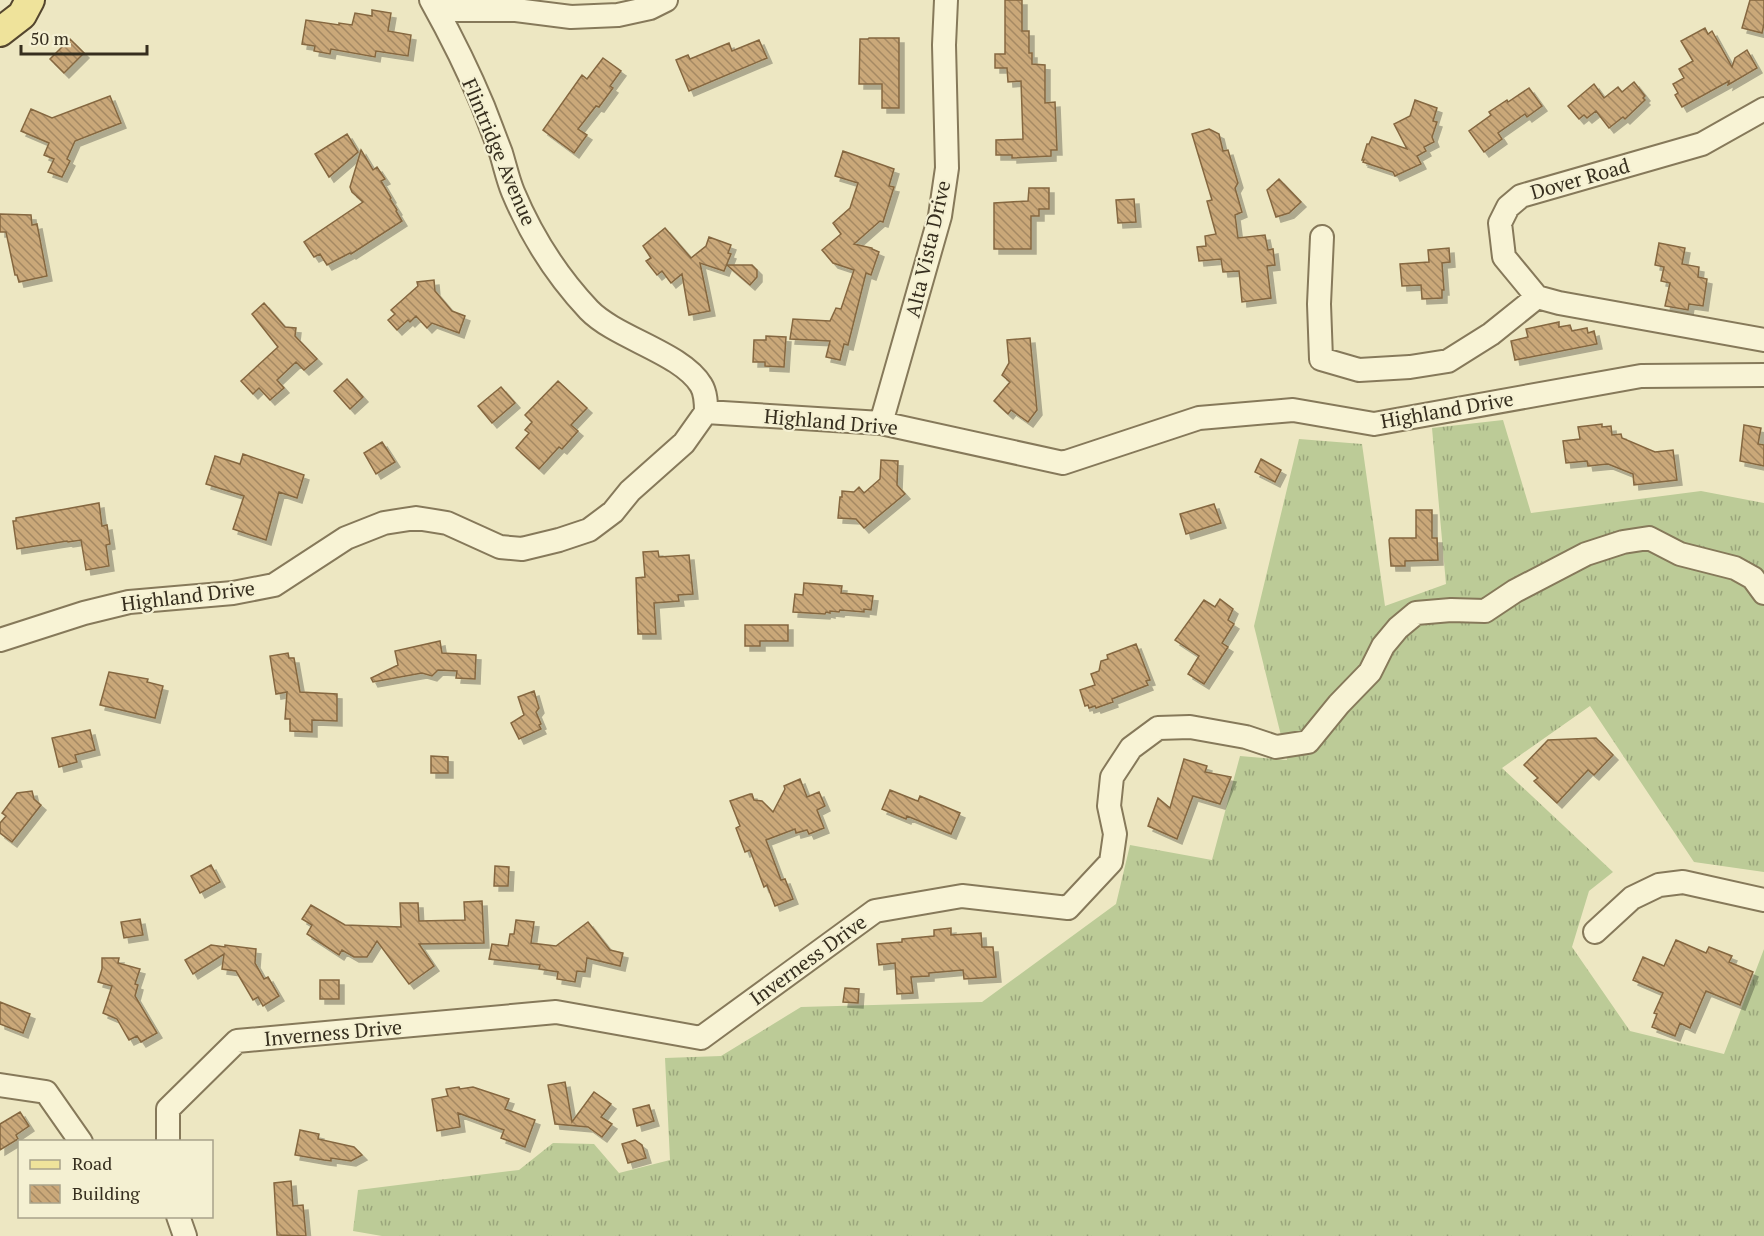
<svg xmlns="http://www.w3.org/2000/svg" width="1764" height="1236" viewBox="0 0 1764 1236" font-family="'PT Serif',serif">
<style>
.grass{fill:url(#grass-tufts)}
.building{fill:url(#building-back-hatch);stroke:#856740;stroke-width:1.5;filter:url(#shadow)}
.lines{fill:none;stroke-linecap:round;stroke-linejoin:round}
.minor-casing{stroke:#86795a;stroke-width:26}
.major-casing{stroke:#54462e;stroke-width:32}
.minor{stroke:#f8f3d5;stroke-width:22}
.major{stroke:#efe39b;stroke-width:28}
.labels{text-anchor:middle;stroke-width:4.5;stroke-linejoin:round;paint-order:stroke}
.street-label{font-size:20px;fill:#362e1e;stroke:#f4f0d2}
</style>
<defs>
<pattern id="grass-tufts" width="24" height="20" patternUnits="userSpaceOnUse" patternTransform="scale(1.5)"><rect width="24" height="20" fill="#bccb97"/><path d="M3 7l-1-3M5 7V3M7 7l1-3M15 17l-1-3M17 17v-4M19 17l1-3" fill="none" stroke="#9aa57b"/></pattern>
<pattern id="building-back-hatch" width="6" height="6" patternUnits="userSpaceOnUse" patternTransform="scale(1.5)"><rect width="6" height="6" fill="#caa879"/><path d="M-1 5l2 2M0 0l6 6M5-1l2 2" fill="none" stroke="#a58963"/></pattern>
<filter id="shadow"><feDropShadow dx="5" dy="5" stdDeviation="0" flood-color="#0004"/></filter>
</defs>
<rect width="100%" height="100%" fill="#ede7c2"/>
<path class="grass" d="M1503,420l28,93 170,-22 63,12v369l-70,-10 -104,-156 -88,62 111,104 -24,19 -17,56 58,84 94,23 40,-105v287h-1382l-29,-5 5,-41 161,-20 34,-27 41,1 25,29 51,-13 -5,-102 56,-2 80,-49 181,-5 134,-98 14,-59 82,15 28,-104 47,4 -33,-134 45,-187 63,5 23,162 61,-22 -14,-156z"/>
<path class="building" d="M1005,0h17v31h7v22h3v11l13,1v38l10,-1 2,48h-6v6l-39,2v-3h-16v-15l27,-1 -2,-58 -13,1 -1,-14h-12v-14h10z
M1750,0h14v24l-2,9 -20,-5z
M372,10l19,3 -3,18 23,4 -3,21 -32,-5 -1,6 -44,-8 -1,5 -16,-3 1,-5 -13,-2 4,-24 33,5v-2l13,2 3,-12 17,3z
M1705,28l3,6 4,-3 20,36 3,-9 12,-8 10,18 -29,17 1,-4 -47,26 -7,-12 3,-2 -5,-9 11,-6 -5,-9 14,-8 -12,-20z
M869,38h30v70h-17v-24h-23l1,-45h8z
M70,39l14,14 -20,20 -14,-14z
M759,40l8,18 -78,33 -13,-31 12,-5 2,4 39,-16 3,8z
M603,58l18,13 -11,15 3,2 -14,19 -3,-1 -18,23 9,6 -13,18 -31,-23 39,-55 5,4z
M1634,82l11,14 -2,2 2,2 -20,19 -2,-2 -14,11 -13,-17 -9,7 -3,-3 -5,4 -11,-13 26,-22 10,14 14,-11 4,5z
M1529,88l13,18 -15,11 -2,-3 -27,19 4,6 -18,13 -15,-21 22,-16 -2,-3 18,-12 1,2z
M110,96l11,27 -46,18 -8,18 3,2 -8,16 -14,-5 6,-13 -10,-4 5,-12 -28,-12 10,-22 21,9z
M1415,100l22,8 -4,13 4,1 -5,15 2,5 -10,5 2,4 -9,5 4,8 -26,12 -2,-4 -30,-10 1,-2h-2l5,-16h2l3,-7 35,12 -13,-25 16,-8z
M1209,129l10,5 4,17 5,-1 10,33 -3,5 7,24 -7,3 3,23 27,-3 3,15 5,-1 2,16 -8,1 4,32 -29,4 -3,-31 -16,1 -2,-13 -22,2 -2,-14 9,-1 -1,-10 11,-2 -9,-33 5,-1 -20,-66z
M347,134l11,18 -29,25 -14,-23z
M361,150l12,20 4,-3 8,12 -4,2 10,17 -1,1 7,11 -1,1 6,10 -51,33 -1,-1 -23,12 -7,-11 -6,3 -10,-15 59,-40 -11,-10 -2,-5z
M843,151l51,18 -5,17 5,1 -11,35 -3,-1 -26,23 18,4v1l7,3 -8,23 -5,-2 -18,72 -4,-1 -4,16 -14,-3 4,-16 -40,-2 3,-20 37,2 6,-13 5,1 13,-39 -21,-7 -11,-13 19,-16 -8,-11 17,-15 8,-25 -23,-7z
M1279,179l22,23 -12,11 -13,4 -9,-27z
M1029,188h20v21h-10v7h-8v33h-37v-46l34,-2z
M1134,199l2,23 -18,1 -2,-23z
M0,214l31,1 1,10 5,-1 10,52 -28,6 -2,-7h-2l-9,-43h-6z
M665,228l26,30 15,-12 3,-9 22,8 -3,8 3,1 -7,17 -24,-8 10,48 -21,4 -7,-41 -11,9 -9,-12 -5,4 -11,-14 5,-3 -8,-12z
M1659,243l26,5 -3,16 17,3 -1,10 9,2 -4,27 -14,-2 -1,6 -23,-4 5,-23 -9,-2 3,-14 -9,-2z
M1449,248l1,14 -8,1 2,27h-2v8l-20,1 -1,-14 -19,1 -2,-22 29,-2 -1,-12z
M727,265h25l5,5v7l-7,8z
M434,280l1,11 17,20 13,5 -6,17 -27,-10 -5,5 -11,-12 -6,6 -2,-2 -11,10 -9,-10 7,-6 -4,-4 27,-24 -1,-4z
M264,303l21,24 11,1 -1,8 22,23 -13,11 -8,-8 -19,18 7,8 -14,12 -11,-12 -6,6 -12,-13 37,-34 -26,-33z
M1559,322v5l11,-2 2,6 15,-3 1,5 6,-2 3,13 -82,16 -4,-19 17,-4 -2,-8z
M766,336l20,1 -2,30 -19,-1v-4h-12l1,-22h12z
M1030,338l7,72 -9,12 -17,-12 -3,4 -14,-13 16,-19 -8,-7 7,-12 -2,-23z
M347,379l16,18 -13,12 -16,-18z
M558,381l29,27 -16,17 7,6 -16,18 -3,-2 -20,22 -23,-21 13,-15 -4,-3 7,-8 -7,-7z
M501,387l14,16 -23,20 -14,-17z
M1602,424v3l9,-1 1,9 9,-1 1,4 33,14 18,-2 4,30 -43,5 -1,-11 -25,-10 -20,2 -1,-5 -21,2 -3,-22 17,-2 -2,-12z
M1744,425l17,3 -3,16 6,1v21l-24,-5z
M382,442l13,20 -19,12 -12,-21z
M243,454l61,21 -7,23 -18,-6 -13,48 -33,-11 11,-33 -38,-12 9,-28 25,8z
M1261,459l20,11 -6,12 -20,-10z
M881,460l17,1 -1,24 8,9 -41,34 -8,-9 -18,-1 2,-21h2v-6l12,1 5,-5 5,6 16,-14z
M99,503l3,23 5,-1 3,19 -4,1 3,21 -23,4 -5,-30 -13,2 -1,-1 -50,8 -4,-28h3v-3z
M1214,504l7,19 -35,11 -6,-20z
M1416,510h16v28h5l1,22 -33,1v5h-14l-2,-26 1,-2h26z
M658,551l1,6 30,-2 4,39 -15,1 1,6 -25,2 2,31h-18l-2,-56 9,-1 -2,-25z
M804,583l38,3 -1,7 32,3 -2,14 -7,-1v3l-24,-2 -1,2 -9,-1v2l-4,-1 -1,2 -32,-2 2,-18 8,1z
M1220,599l13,10 -5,11 6,4 -12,19 6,4 -24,37 -16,-10 11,-18 -24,-16 29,-40 11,7z
M745,625h43v16h-28v5h-15z
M440,641l2,12 34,2 -1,24 -19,-1 1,-7 -19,-1 -6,6 -10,-3 -49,9 -2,-4 27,-13 -3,-14z
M1136,644l14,36 -4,1 2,4 -36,14 1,3 -17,6 -1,-2 -6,2 -1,-3 -3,1 -5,-16 15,-5 -4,-11 8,-3 2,-10 7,-2 -1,-4z
M288,653l1,5h5l6,34 37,2v27l-25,-1v12l-22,-1v-12h-5l2,-27 -11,2 -6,-38z
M109,672l39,7 -1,3 16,4 -8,32 -55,-13z
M534,691l5,17 -3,4 5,12 -2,1 2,4 -22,10 -8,-16 13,-8 -6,-18z
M90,730l5,20 -20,5 2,7 -18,5 -7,-29z
M1596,738l17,17 -19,20 -6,-5 -31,33 -23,-22 4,-3 -14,-13 24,-25z
M431,756l17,1v16h-17z
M1184,759l23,7 -2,6 26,5 -11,27 -27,-8 -16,43 -29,-13 10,-28 12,10z
M800,779l7,18 12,-5 6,14 -8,4 7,18 -15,6 -2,-4 -11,3 -1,-4 -29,11 15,40 4,-1 8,20 -18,7 -8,-21 -3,2 -14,-37 -5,2 -9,-24 4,-2 -10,-25 20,-7h2l2,6 8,1 11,11 12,-23 -1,-3z
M890,790l25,10 3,1 2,-5 40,17 -9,21 -44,-18 -1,3 -24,-10z
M32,791l2,8 7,6 -29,37 -12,-9v-10l6,-7 -4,-3 15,-20z
M211,865l9,17 -20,11 -9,-17z
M495,866l14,1 -1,19h-14z
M482,901l2,42 -65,1 15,22 -25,18 -32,-43 -10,16h-13l-12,-7 -3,5 -32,-21 5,-9 -10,-6 9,-14 34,20 56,2 -1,-24h18l1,18 46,-1 -1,-18z
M140,919l3,16 -19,3 -3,-16z
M516,920l18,2 -3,21 25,3 32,-24 22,28 13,3 -3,13 -33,-8 -2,14 -8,-1 -2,11 -18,-3 1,-7 -19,-3 1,-4 -51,-6 3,-15 16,2 2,-12h4z
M951,928v7l30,-2 1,14h11l3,30 -32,2 -1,-9 -34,3v3l-18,1 2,16 -16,1 -2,-31 -16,2 -2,-21 25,-2v-3l32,-3v-6z
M1676,940l30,13 3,-6 23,9 -3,6 24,10 -13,33 -34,-14 -16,37 -10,-5 -5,13 -23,-9 5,-13 -3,-1 9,-20 -30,-13 10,-23 21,9z
M211,945l14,2v-2l31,4 -1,14 9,16 4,-2 11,19 -16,10 -5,-9 -5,3 -17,-29 -14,-2 2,-15 -31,20 -8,-14z
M102,958h17l-1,5 22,6 -5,15 3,1 -3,11 22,37 -16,9 -4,-6 -8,4 -12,-21 -14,-6 9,-27 -14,-4 4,-13z
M320,980h19v19h-19z
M845,988l14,1 -1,14 -15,-1z
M0,1002l30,12 -7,19 -23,-9z
M565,1082l7,40 22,-30 17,12 -10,13 11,7 -10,13 -14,-10 -33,-3 -7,-39z
M459,1087l1,2 13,-2 36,12 -4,10 30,11 -10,27 -24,-9 3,-8 -46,-17 2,14 -23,4 -5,-32 16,-3 -2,-7z
M649,1105l5,16 -17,5 -4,-17z
M20,1112l9,14 -13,9 2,4 -18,11v-26z
M300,1130l19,4 -1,5 36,8 8,8 -11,6 -20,-3v3l-7,-1 -29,-5z
M635,1140l7,5 4,13 -18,5 -6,-19z
M291,1181l2,25 10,-1 3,31 -29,-1 -3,-52z"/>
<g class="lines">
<g class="minor-casing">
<path id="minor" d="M431,0c19,34 37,70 52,106 6,16 12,31 18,47 4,13 7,27 12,39 18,43 44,84 76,118 27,28 93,43 112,75 5,8 5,18 5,27
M437,10h79l55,7 47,-2 32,-7 16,-8
M1764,109l-62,35 -181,52 -13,11 -8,16 4,34 33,40 22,6 205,37
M1322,237l-3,67 2,55 38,11 51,-3 38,-6 43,-27 46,-37
M881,423l59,-207 7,-48 -3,-123 2,-45
M0,640l84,-27 45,-11 104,-9 41,-8 72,-47 38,-15 32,-5 31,5 53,24 22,2 37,-9 30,-10 24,-18 17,-21 54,-48 22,-31 175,11 182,40 136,-45 94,-8 81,14 267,-48 123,-1
M1595,932l37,-34 27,-13 24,-3 81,18
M0,1085l46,7 35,50
M168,1142v-33l69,-68 319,-29 145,26 174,-127 87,-15 106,12 43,-46 4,-28 -6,-28 3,-29 19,-29 27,-20 32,-1 56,10 30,10 32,-5 31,-38 31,-32 13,-26 15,-18 18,-15 35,-3 34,1 30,-20 71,-37 37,-12 26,-4 31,16 55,14 18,10 11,15
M178,1216l7,20"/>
</g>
<g class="major-casing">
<path id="major" d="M0,32l22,-17 8,-15"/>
</g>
<use href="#minor" class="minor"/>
<use href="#major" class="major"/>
</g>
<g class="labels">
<g class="street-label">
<text transform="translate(499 152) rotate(67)" y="7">Flintridge Avenue</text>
<text transform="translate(1580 179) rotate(-16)" y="7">Dover Road</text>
<text transform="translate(928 249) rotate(-77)" y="7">Alta Vista Drive</text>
<text transform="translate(1447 410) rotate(-10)" y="7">Highland Drive</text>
<text transform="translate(831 422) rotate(5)" y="7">Highland Drive</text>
<text transform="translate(188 596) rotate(-7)" y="7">Highland Drive</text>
<text transform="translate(808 960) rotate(-36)" y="7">Inverness Drive</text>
<text transform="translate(333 1033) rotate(-5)" y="7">Inverness Drive</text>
</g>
</g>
<rect x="18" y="1140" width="195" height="78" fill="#f4f0d2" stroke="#a8a28a" stroke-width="1.5"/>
<rect x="30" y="1160" width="30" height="9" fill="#efe39b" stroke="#a8a28a" stroke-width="1.5"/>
<text x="72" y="1170" font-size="18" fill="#362e1e">Road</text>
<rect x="30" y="1185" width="30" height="18" fill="url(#building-back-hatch)" stroke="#a8a28a" stroke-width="1.5"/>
<text x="72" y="1200" font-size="18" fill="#362e1e">Building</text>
<path d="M21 45v9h126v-9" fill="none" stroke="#362e1e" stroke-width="3"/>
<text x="30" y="45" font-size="18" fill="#362e1e" stroke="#f4f0d2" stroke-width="4.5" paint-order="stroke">50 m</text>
</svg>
